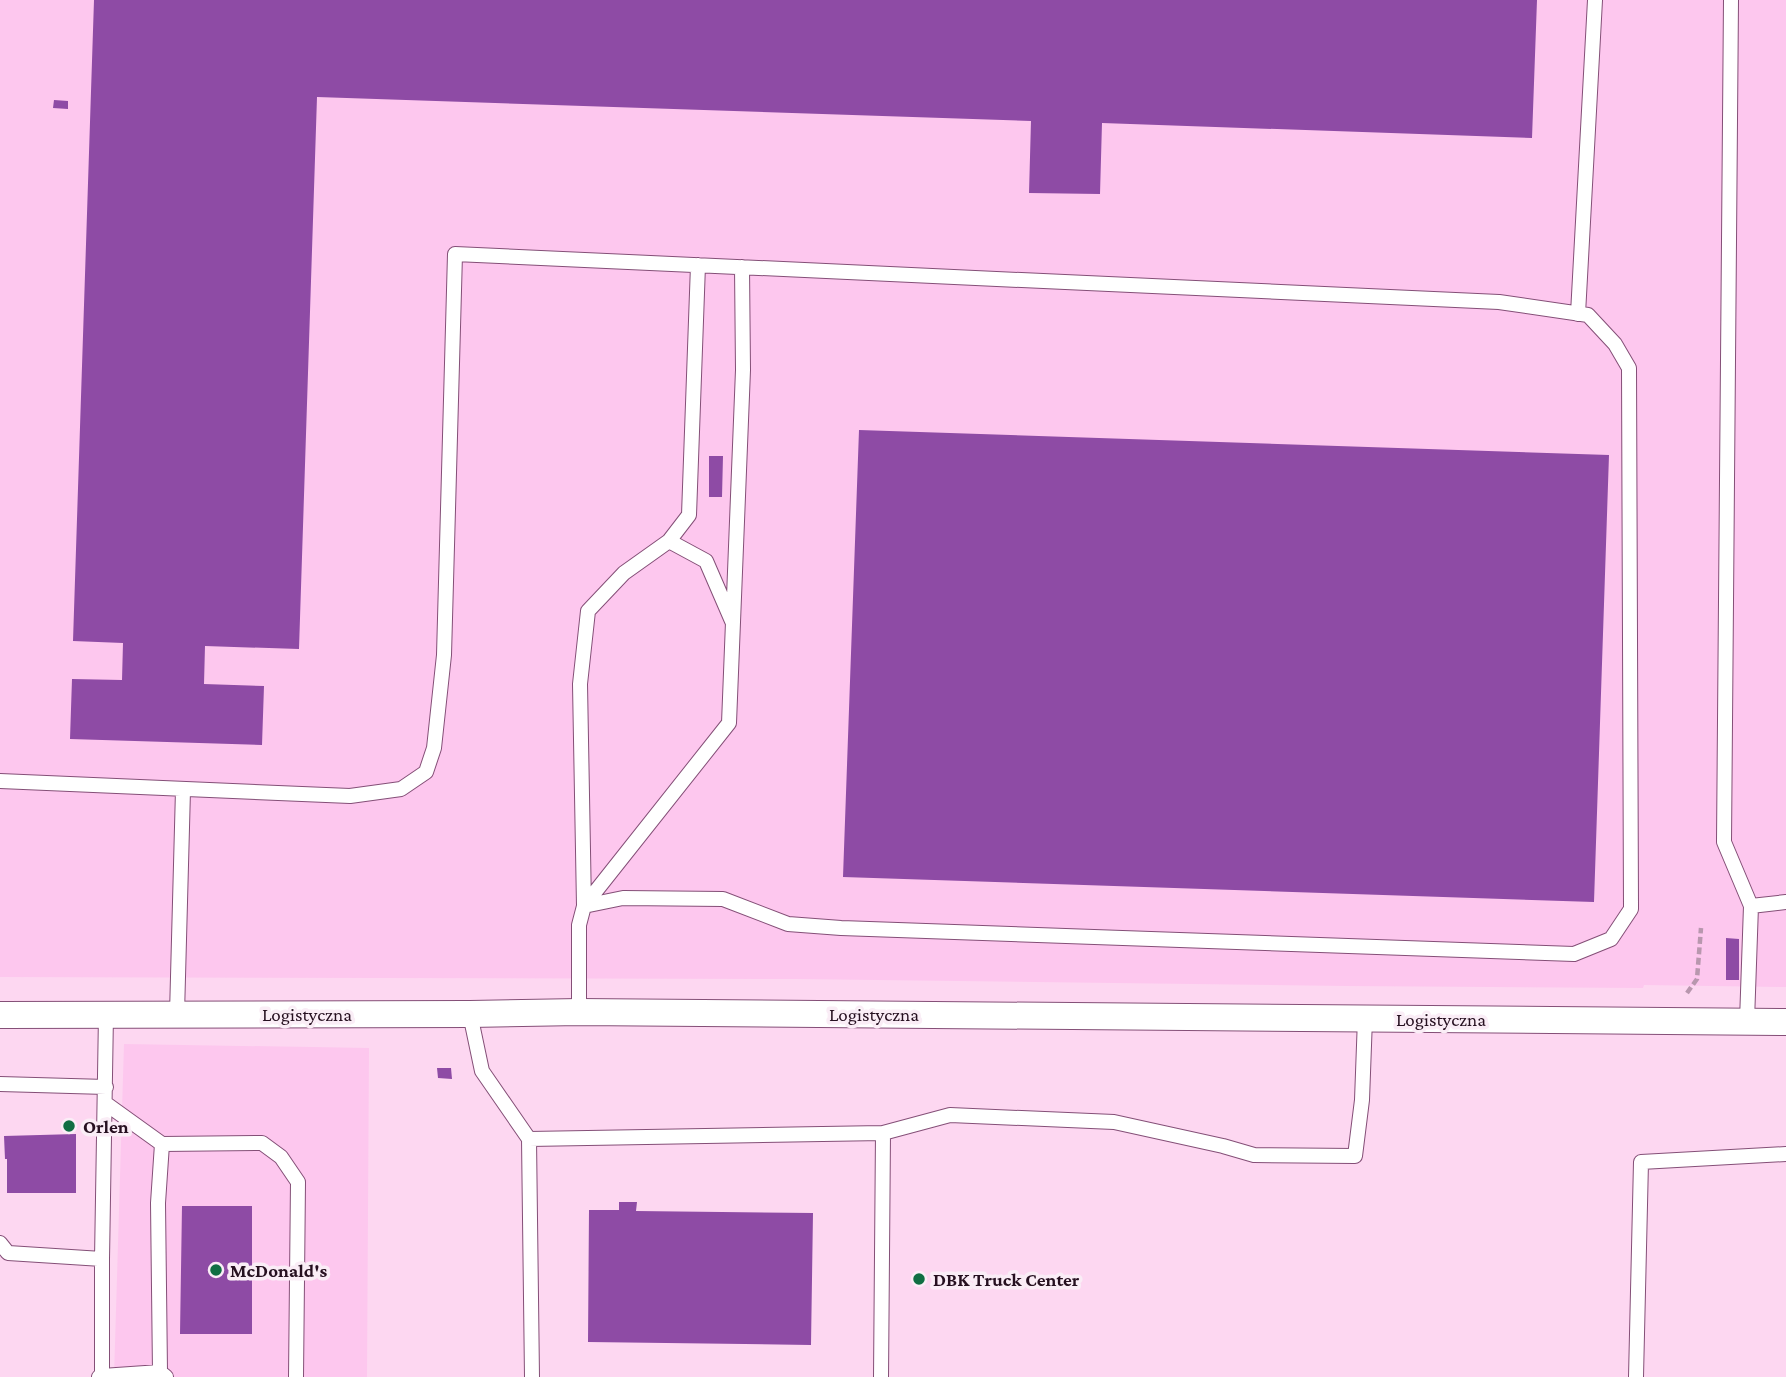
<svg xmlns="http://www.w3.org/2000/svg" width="1786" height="1377" viewBox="0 0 1786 1377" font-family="'Crimson Pro',serif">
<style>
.built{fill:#fdc7ee}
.building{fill:#8e4ba5}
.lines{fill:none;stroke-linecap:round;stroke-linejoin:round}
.lane-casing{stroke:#844f77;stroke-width:16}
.street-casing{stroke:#844f77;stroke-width:28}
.path{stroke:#b897ae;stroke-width:4.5;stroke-dasharray:7 3.5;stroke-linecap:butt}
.lane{stroke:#fff;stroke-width:14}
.street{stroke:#fff;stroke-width:26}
.poi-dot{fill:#106e43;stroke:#faedf6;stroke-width:2.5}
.labels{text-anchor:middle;stroke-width:7;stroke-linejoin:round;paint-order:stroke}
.street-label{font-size:19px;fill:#261020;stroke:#faedf6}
.poi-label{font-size:19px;font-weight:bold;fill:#261020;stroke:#faedf6;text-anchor:start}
</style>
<rect width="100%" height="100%" fill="#fdd7f1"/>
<path class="built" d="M0,0h1786v987l-142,-2 -1,3 -296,-2 -550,-7 -797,-2z
M124,1044l245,4 -2,329h-253z"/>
<path class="building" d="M94,0h1443l-5,138 -430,-15 -2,71 -71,-1 2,-72 -714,-24 -18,552 -94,-3 -1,38 60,2 -2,59 -192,-6 2,-60 50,1 1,-37 -50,-2z
M54,100l14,1v8l-15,-1z
M859,430l750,25 -15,447 -751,-25z
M709,456h14l-1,41h-13z
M1726,938l13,1v41h-13z
M437,1068h14l1,11 -14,-1z
M76,1134v59h-69v-34h-2l-1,-23z
M619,1202h18l-1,9 177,2 -2,132 -223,-3 1,-132h30z
M182,1206h70v128h-72z"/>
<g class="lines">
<g class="lane-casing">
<path id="lane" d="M1731,0l-7,842 27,64 -4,115
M1578,314l17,-314
M669,541l37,20 26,60
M0,781l350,15 51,-7 25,-17 8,-24 10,-93 11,-401 1044,48 89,13 27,29 14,24 2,541 -20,30 -37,15 -733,-26 -53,-4 -65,-25 -100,-1 -39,8
M584,906l145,-183 14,-353 -1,-103
M1751,906l35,-4
M579,1012v-87l5,-19 -4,-222 8,-73 36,-38 45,-32 20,-26 9,-250
M177,1014l6,-224
M470,1014l12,57 47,68 3,238
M0,1084l106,3
M105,1103l57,41 100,-1 19,14 17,25 -2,195
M883,1133l67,-18 164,7 109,24 31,9 101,1 7,-56 3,-82
M529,1139l354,-6 -2,244
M162,1144l-4,59 2,169 6,5
M0,1243l8,10 94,6
M102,1376l58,-4
M99,1377l3,-1v-117l4,-245
M1636,1377l5,-215 145,-8"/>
</g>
<g class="street-casing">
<path id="street" d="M0,1015l470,-1 109,-2 1207,10"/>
</g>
<path class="path" d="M1687,993l10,-14 4,-51"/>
<use href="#lane" class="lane"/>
<use href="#street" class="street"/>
</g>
<g class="poi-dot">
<circle cx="69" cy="1126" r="7"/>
<circle cx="216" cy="1270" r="7"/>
<circle cx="919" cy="1279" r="7"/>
</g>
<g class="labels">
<g class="street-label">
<text x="307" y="1021">Logistyczna</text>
<text x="874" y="1021">Logistyczna</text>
<text x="1441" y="1026">Logistyczna</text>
</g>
<g class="poi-label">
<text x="83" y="1133">Orlen</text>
<text x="230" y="1277">McDonald's</text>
<text x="933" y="1286">DBK Truck Center</text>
</g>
</g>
</svg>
